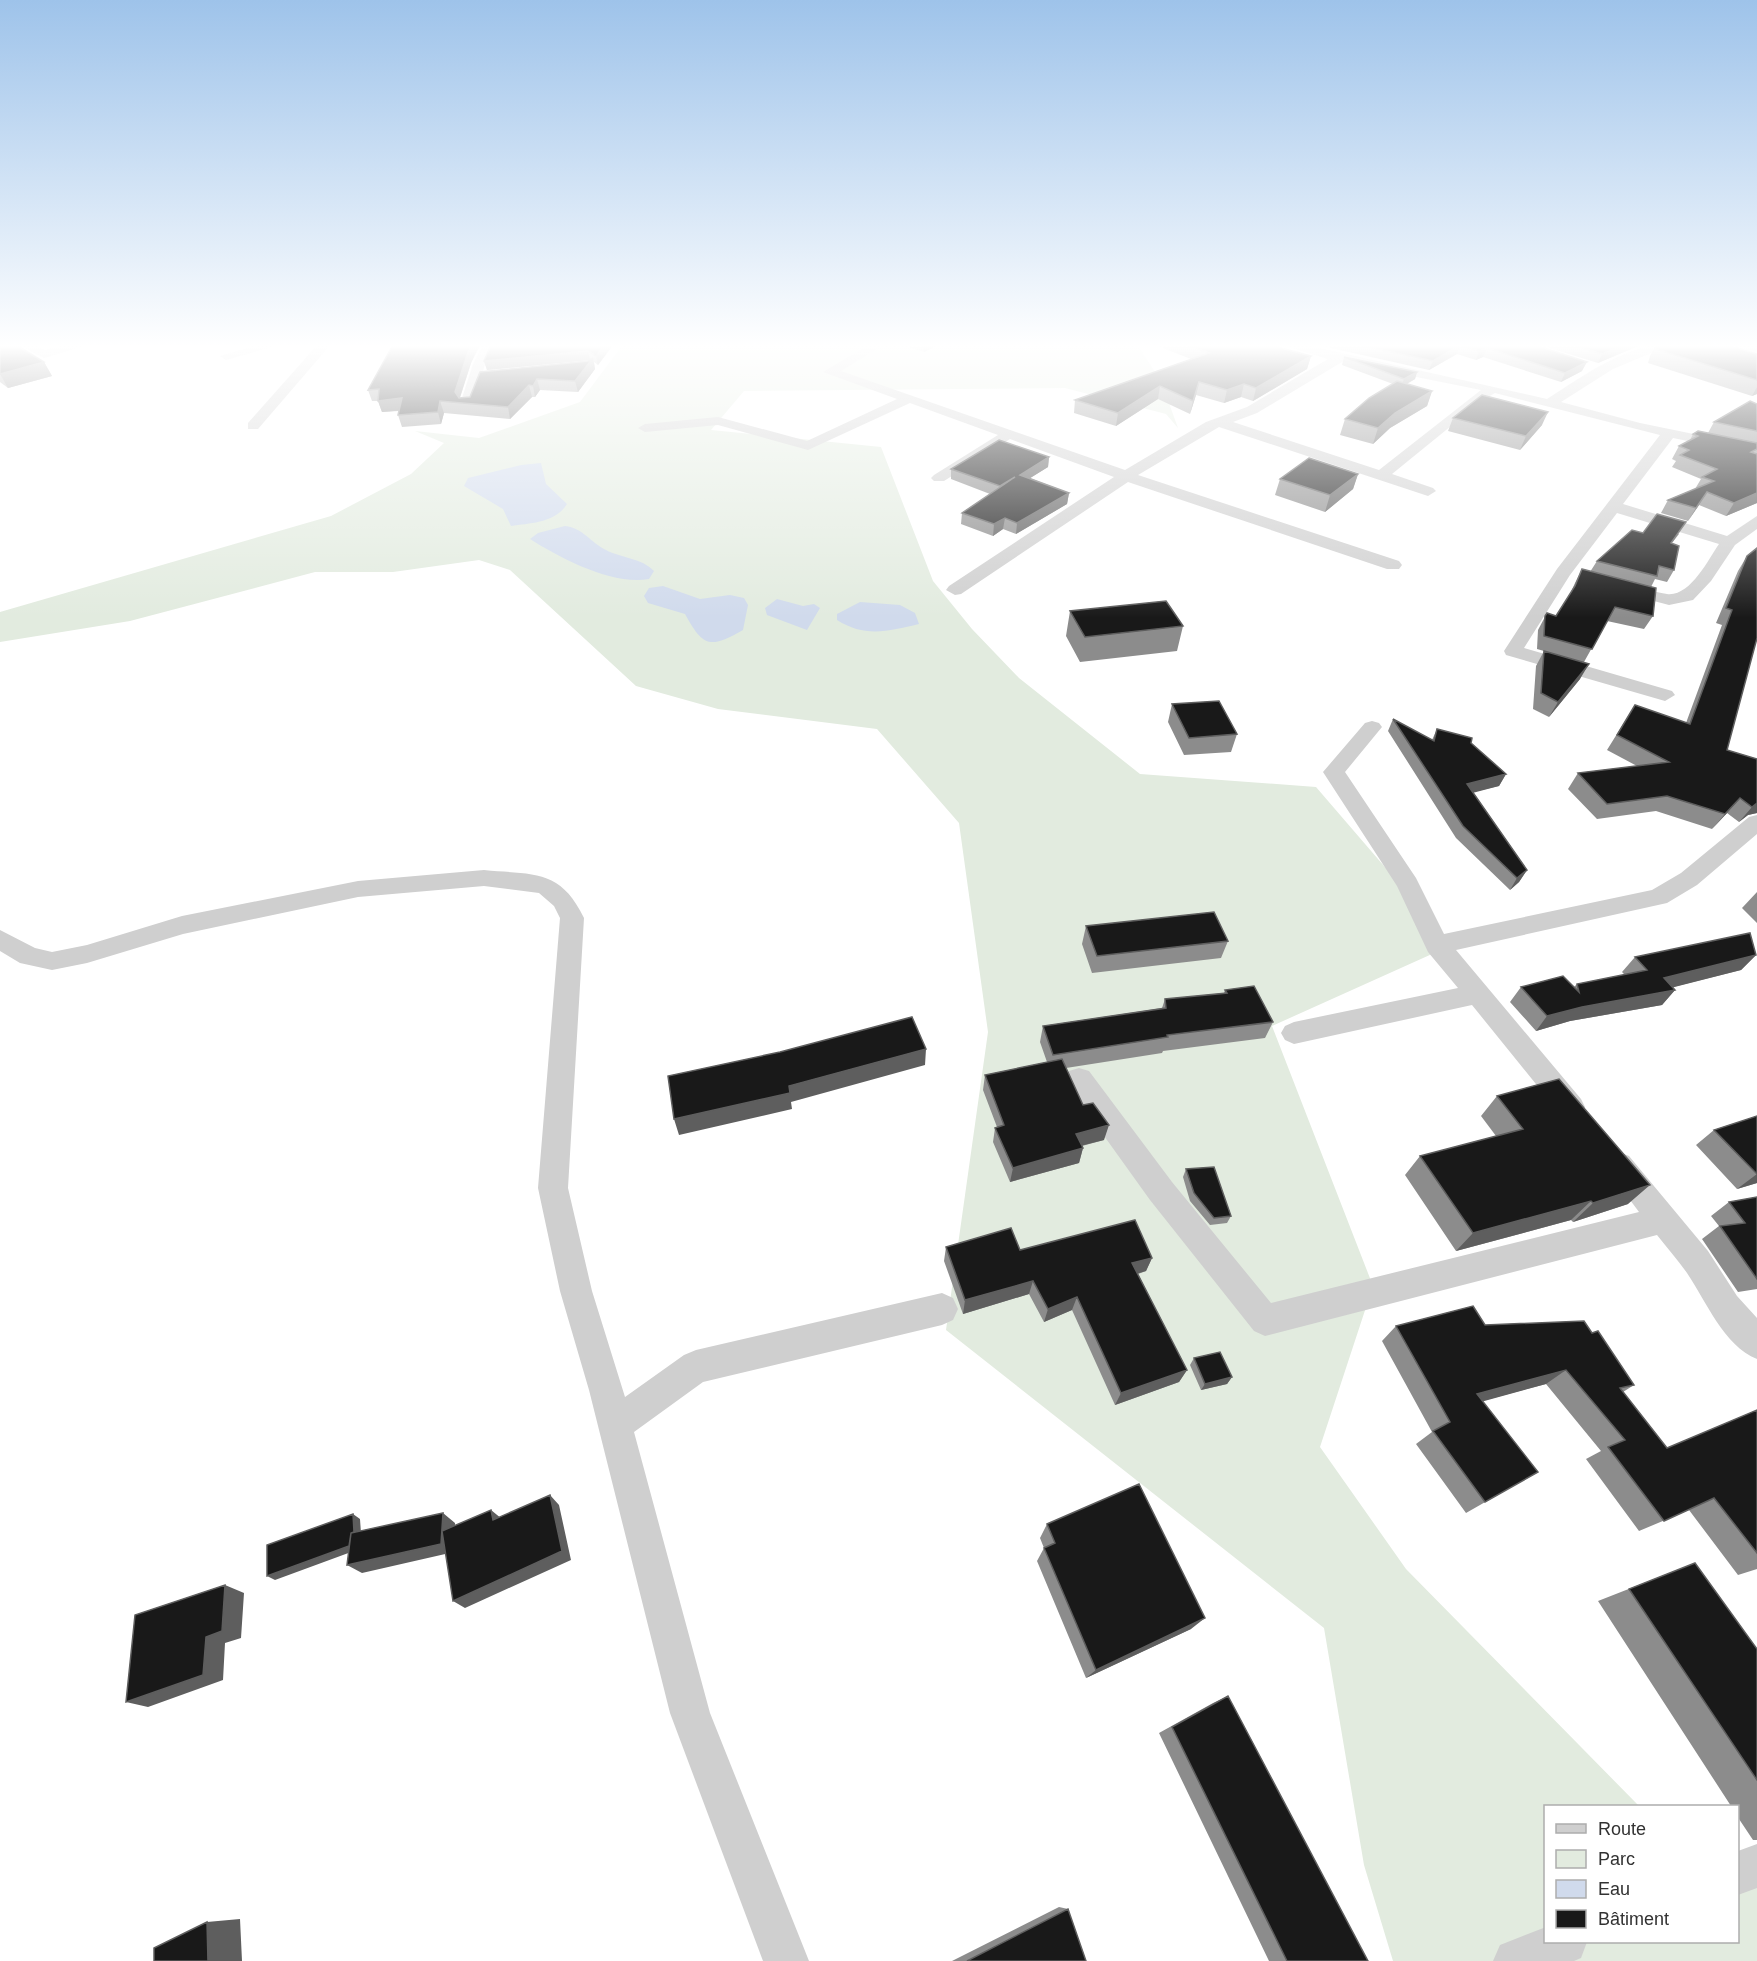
<svg xmlns="http://www.w3.org/2000/svg" width="1757" height="1961" viewBox="0 0 1757 1961" font-family="Helvetica,sans-serif">
<style>
.green{fill:#e2ebdf}
.water{fill:#d0daec}
.lines{fill:none;stroke-linecap:round;stroke-linejoin:round}
.minor{fill:#cfcfcf;fill-rule:evenodd}
.wall{fill:#8c8c8c}
.shaded-wall{fill:#5e5e5e}
.building{fill:#191919;stroke:#5e5e5e;stroke-width:1.5}
</style>
<rect width="100%" height="100%" fill="#fff"/>
<path class="green" d="M624,343h512l23,35 18,5 -7,23 8,22 -12,-14 -101,-26 -321,3 -33,39 170,17 52,134 39,48 47,49 121,96 176,13 136,158 -180,81 101,260 -53,161 86,122 233,237h-93v136h192v-69l19,-7v95h-364l-29,-96 -40,-237 -378,-298 42,-298 -29,-209 -82,-94 -159,-20 -82,-23 -126,-116 -31,-10 -86,12h-78l-185,49 -130,21v-30l331,-96 80,-42 33,-31 -29,-12 64,7 101,-36z"/>
<path class="water" d="M541,463l5,21 21,20c-12,19 -36,19 -56,22l-8,-17 -39,-23 4,-8 53,-13z
M565,526c18,2 25,16 41,24 15,8 36,8 48,21l-5,8c-36,7 -89,-21 -119,-40l8,-6z
M663,586l37,13 30,-4 14,3 4,7 -5,25c-33,19 -40,17 -58,-16l-37,-11 -4,-7 5,-8z
M777,599l26,7 11,-2 6,4 -13,22 -40,-15 -2,-7z
M860,602l40,3 15,8 4,11c-30,7 -54,14 -82,-4v-6z"/>
<g class="lines">
<path class="minor" d="M15,343h16l14,7 27,-7h22l-50,15z
M264,343h22l-60,17 -6,-4z
M319,343h13l-74,86h-10v-6z
M484,343h12l-11,21 -11,40 -2,3h-10l-2,-3 13,-40z
M872,343h15l-46,28 284,99 81,-48 41,-15 81,-48 -52,-16h21l250,56c39,-25 81,-56 128,-56l-62,26 -52,33 79,21 117,24v8l-84,-17 -50,66 104,32 30,-20v13l-22,16 -24,36 -18,19 -24,5 -53,-14 -3,-4 9,-5c15,3 30,10 45,12 23,3 41,-34 52,-50l-102,-31 -47,62 -46,73 148,43 3,4 -10,6 -159,-46 -2,-4 53,-82 103,-134 -165,-42 -12,7 -91,74 41,14 3,3 -8,5 -209,-69 -81,48 261,86 3,4 -3,4h-12l-259,-87 -167,112 -6,1 -9,-5 3,-4 165,-109 -104,-38 -66,42h-10l-3,-3 3,-3 64,-40 -88,-32 -102,47 -90,-25 -73,7 -7,-4 7,-4 73,-7 89,24 90,-42 -74,-27zM1342,362l139,28 -102,80 -146,-48 24,-9z
M1728,343l29,2v8l-27,-7z
M1372,721l7,2 3,4 -37,45 71,106 28,56 208,-44 29,-17 68,-56 8,-2v19l-60,51 -30,18 -211,47 125,149 4,8 -4,8 -10,4 -10,-4 -89,-110 -178,39 -9,-4 -4,-7 4,-7 9,-4 164,-34 -30,-36 -31,-66 -74,-114 42,-49z
M484,870c49,5 76,-2 100,48l-16,270 24,103 33,106 59,-42 12,-5 246,-57 11,5 5,11 -5,11 -11,5 -239,57 -69,50 76,281 99,248h-46l-93,-248 -81,-323 -29,-99 -22,-103 22,-270 -6,-12 -15,-13 -55,-7 -126,11 -175,37 -96,29 -35,7 -32,-7 -20,-12v-21l35,18 17,4 35,-7 95,-29 176,-35z
M1079,1068l10,3 83,111 99,121 368,-91 -35,-47 5,-9 10,-4 10,4 79,95 29,45 20,22v41c-33,-13 -51,-58 -70,-86 -9,-13 -20,-25 -30,-38l-392,101 -11,-5 -104,-131 -81,-113 -4,-8 4,-8z
M1757,1844v44l-19,7v-44z
M1546,1927v15h41l-6,16 -7,3h-81l7,-16z"/>
</g>
<path class="wall" d="M0,343l44,19 8,14 -44,12 -8,-6z
M583,343h30v2l-15,20 -4,-3 1,7 -17,23 -38,-2 -5,7h-3l-22,22 -66,-6 -3,11 -39,3 -4,-12 1,-4 -17,1 -4,-11h-6l-4,-11 112,-44 -9,17 -11,35 10,-1 120,-37 -103,10 -3,-9z
M895,343h47l-18,9z
M1158,343h105l48,13 -4,13 -54,32 -12,-4 -17,6 -28,-8 -6,19 -32,-15 -42,27 -42,-13 1,-13 116,-41 -33,-13z
M1323,343h206l53,28 -21,11 -78,-25 -7,3 -19,-6 -28,16 -107,-24z
M1533,343h112l-47,20z
M1657,343l100,11v40l-5,2 -104,-33 2,-7z
M1344,357l73,15 -2,7 -8,5 25,7 -5,15 -37,22 -17,16 -33,-9 5,-16 48,-35 -51,-19z
M1757,404v99l-31,13 -27,-11 -11,16 -27,-8 7,-13 27,-11 6,-10 -29,-12 4,-6 -4,-2 7,-13 11,-6 3,-6 15,-1 6,-11z
M1453,418l89,7 -22,25 -72,-19z
M1049,457l-1,10 -18,11 39,15 -2,11 -51,30 -13,-5 -10,7 -32,-12 1,-11 28,-19 -39,-15v-10z
M1358,474l-5,15 -28,23 -50,-17 5,-16z
M1643,533l36,1 -7,9 2,27 -7,12 -12,-3 -4,8 2,29 -9,13 -37,-8 -23,41 -4,17 -31,38 -16,-8 3,-43 8,-15 -7,-2 1,-19 9,-17 9,3 14,-22 5,-11 7,-14 8,3 7,-11z
M1747,556l-20,194 30,9v54l-9,2 -9,7 -12,-9 -15,16 -56,-18 -59,8 -29,-30 10,-16 59,-7 -30,-16 28,-45 51,18 36,-98 -6,-2 22,-52z
M1070,611l113,15 -6,25 -97,11 -14,-26z
M1172,704l65,30 -6,18 -47,3 -16,-33z
M1393,719l39,21 5,-11 34,14 35,31 -7,12 -26,6 54,78 -8,12 -9,8 -54,-52 -68,-107z
M1757,892v31l-15,-15z
M1086,926l142,15 -7,17 -129,15 -10,-29z
M1756,955l-15,15 -68,17 2,3 -13,15 -92,16 -34,10 -26,-29 11,-15h53l3,-3 48,-9 -3,-3 13,-15z
M1225,990l48,32 -8,16 -102,13 -1,2 -96,15 17,37 21,35 -22,6 1,2 -4,15 -69,19 -17,-40 2,-14 2,-1 -14,-37 2,-15 62,-13 -7,-20 3,-16 119,-18 3,-9 59,-6z
M1497,1096l131,108 -55,18 -2,-2 -115,31 -51,-76 15,-19 76,-20 -15,-20z
M1757,1116v67l-20,6 -41,-44 18,-15z
M1186,1169l45,47 -4,7 -17,2 -20,-24 -7,-24z
M1757,1197v92l-19,3 -36,-53 17,-13 -8,-10 18,-14z
M946,1247l74,3 132,8 -6,13 -8,3 49,96 -8,12 -64,23 -43,-95 -28,12 -15,-28 -66,20 -19,-53z
M1485,1325l107,8 42,52 -11,7 44,56 90,-38v159l-19,6 -49,-65 -50,21 -53,-72 15,-8 -55,-67 -64,17 56,71 -72,41 -50,-69 16,-12 -50,-91 14,-15z
M1194,1358l38,19 -5,7 -26,6 -11,-25z
M1047,1524l144,105 -105,49 -49,-117 7,-13 -4,-10z
M1695,1563l62,86v191h-4l-16,-24v-10h-6l-133,-205z
M1228,1696l140,265h-99l-110,-228 54,-30z
M1059,1907l9,2 18,52h-134z"/>
<path class="shaded-wall" d="M473,343h7l-9,20 -13,40 -3,-11 13,-40z
M606,343h7v2l-15,20 -2,-9z
M924,343h18l-18,9z
M1628,343h17l-47,20 4,-9z
M1460,345l-3,9 -28,16 4,-9z
M1487,348l-4,9 -7,3 3,-9z
M588,351l2,9 -103,10 -3,-9z
M1311,356l-4,13 -54,32 3,-13z
M593,358l2,11 -17,23 -3,-11z
M44,362l8,14 -44,12 -8,-14z
M1587,362l-5,9 -21,11 4,-9z
M1417,372l-2,7 -14,8 3,-8z
M537,379l3,11 -5,7 -2,-11z
M1199,382l-3,13 -6,19 3,-13z
M1244,384l-3,13 -17,6 3,-13z
M529,385l3,12 -22,22 -2,-12z
M1160,386l-2,13 -42,27 2,-13z
M1757,387v7l-5,2z
M1432,391l-5,15 -37,22 -17,16 5,-16 17,-15z
M402,398l4,12 -24,2 -4,-11z
M440,401l4,12 -3,11 -3,-12z
M1548,412l-6,13 -22,25 6,-14z
M1049,457l-1,10 -29,18 1,-10z
M1358,474l-5,15 -28,23 5,-17z
M1707,492l-8,13 -11,16 8,-13z
M1069,493l-2,11 -51,30 1,-11z
M1757,493v10l-31,13 8,-13z
M1005,518l-2,11 -10,7 1,-12z
M1589,664l-9,15 -31,38 9,-15z
M1506,774l-7,12 -38,10 6,-12z
M1740,798l-13,15 -15,16 13,-15z
M1757,803v10l-9,2 -9,7 13,-15z
M1527,870l-8,12 -9,8 7,-12z
M1756,955l-15,15 -90,23 13,-15z
M1675,990l-13,15 -92,16 -34,10 11,-15 35,-9z
M926,1049l-1,16 -134,37 1,7 -113,26 -5,-16 115,-33z
M1109,1125l-5,15 -32,8 4,-14z
M1083,1148l-4,15 -69,19 3,-14z
M1757,1174v9l-20,6z
M1650,1185l-22,19 -55,18 20,-19z
M1591,1201l-20,19 -115,31 17,-18z
M1152,1258l-6,13 -20,6 6,-14z
M1033,1281l-4,13 -66,20 2,-14z
M1077,1297l-5,13 -28,12 4,-13z
M1187,1370l-8,12 -64,23 6,-12z
M1566,1370l-20,14 -87,24 18,-14z
M1232,1377l-5,7 -26,6 4,-6z
M550,1495l9,10 12,55 -106,48 -12,-7z
M491,1510l11,9 -9,1z
M443,1513l12,10 -1,29 -92,21 -15,-8z
M353,1514l7,5 2,29 -87,32 -8,-4z
M225,1585l19,8 -3,45 -16,5 -2,37 -75,27 -22,-5z
M1205,1618l-14,11 -105,49 10,-8z
M240,1919l2,42h-34l-1,-39z"/>
<path class="building" d="M0,343h13l31,19 -44,12z
M394,343h79l-5,9 -13,40 4,6 11,-1 10,-25 108,-11 5,-3 -18,23 -38,-2 -4,7 -4,-1 -21,22 -68,-6 -2,11 -40,3 4,-17 -24,3 1,-12 -11,1z
M492,343h77l13,1 1,-1h23l-10,13 -8,-5 -104,10z
M1184,343h79l48,13 -55,32 -12,-4 -17,6 -28,-8 -6,19 -33,-15 -42,27 -43,-13 134,-47z
M1350,343h179l58,19 -22,11 -78,-25 -8,3 -19,-6 -27,16z
M1566,343h62l-26,11z
M1657,343h64l36,11v26l-102,-31z
M1344,357l73,15 -13,7z
M1397,381l35,10 -37,22 -17,15 -33,-9 24,-21z
M1482,395l66,17 -22,24 -73,-18z
M1750,401l7,3v27l-43,-9z
M1698,431l59,12v6l-6,3 6,2v39l-23,10 -27,-11 -11,16 -28,-8 46,-19 -12,-4 15,-8 -37,-14 9,-5 -10,-4 19,-10 -5,-2z
M999,440l50,17 -29,18 49,18 -52,30 -12,-5 -11,6 -32,-11 53,-36 -15,9 -49,-17z
M1309,458l49,16 -28,21 -50,-16z
M1657,514l29,8 -15,21 8,3 -5,24 -15,-4 -2,10 -60,-15 35,-31 11,3z
M1757,548v90l-30,112 30,9v44l-5,4 -12,-9 -15,16 -58,-18 -60,8 -29,-31 91,-11 -52,-27 18,-30 55,19 42,-114 -6,-2 21,-52z
M1582,569l74,19 -3,28 -38,-9 -23,42 -48,-13 1,-20 2,-3 9,3 19,-30z
M1166,601l17,25 -98,11 -15,-26z
M1544,651l45,13 -31,38 -17,-9z
M1219,701l18,33 -48,4 -17,-34z
M1393,719l41,22 3,-12 35,9 -1,5 35,31 -39,10 60,86 -10,8 -54,-52z
M1214,912l14,29 -131,15 -11,-30z
M1750,933l6,22 -92,23 11,12 -93,17 -35,9 -26,-29 42,-11 16,16 -2,-8 70,-14 -12,-13z
M1254,986l19,36 -106,13 1,2 -115,18 -10,-29 123,-18 -1,-9 62,-6 -2,-3z
M912,1017l14,32 -137,37 1,7 -116,26 -6,-43 112,-24z
M1062,1059l21,46 10,-2 16,22 -33,9 7,14 -70,20 -18,-40 9,-3 -19,-50z
M1559,1079l91,106 -57,18 -2,-2 -118,32 -53,-77 103,-27 -26,-33z
M1757,1116v58l-43,-44z
M1214,1167l17,49 -17,2 -20,-25 -8,-24z
M1757,1197v82l-37,-53 25,-3 -16,-21z
M1135,1220l17,38 -20,5 55,107 -66,23 -44,-96 -29,12 -15,-28 -68,19 -19,-53 65,-19 9,22z
M1473,1306l12,19 99,-4 8,12 6,-2 36,54 -14,3 47,60 90,-38v143l-43,-55 -50,23 -56,-74 17,-7 -59,-70 -89,24 61,78 -53,30 -52,-71 17,-9 -54,-96z
M1220,1352l12,25 -27,7 -11,-26z
M1139,1484l66,134 -109,52 -52,-122 11,-5 -8,-19z
M550,1495l12,56 -109,50 -11,-70 49,-21 2,10z
M443,1513l-2,31 -94,21 4,-32z
M353,1514l1,18 -3,1 -2,13 -82,30v-31z
M1695,1563l62,86v131l-128,-191z
M225,1585l-3,46 -16,6 -3,38 -77,27 9,-87z
M1228,1696l140,265h-81l-115,-234z
M1068,1909l18,52h-119z
M207,1922l1,39h-54v-13z"/>
<linearGradient id="sky" x2="0" y2="1"><stop stop-color="#9ec3ea"/><stop offset="0.56" stop-color="#fff"/><stop offset="1" stop-color="#fff" stop-opacity="0"/></linearGradient>
<rect width="1757" height="618" fill="url(#sky)"/>
<rect x="1544" y="1805" width="195" height="138" fill="#ffffff" stroke="#adadad" stroke-width="1.5"/>
<rect x="1556" y="1824" width="30" height="9" fill="#cfcfcf" stroke="#adadad" stroke-width="1.5"/>
<text x="1598" y="1835" font-size="18" fill="#323232">Route</text>
<rect x="1556" y="1850" width="30" height="18" fill="#e2ebdf" stroke="#adadad" stroke-width="1.5"/>
<text x="1598" y="1865" font-size="18" fill="#323232">Parc</text>
<rect x="1556" y="1880" width="30" height="18" fill="#d0daec" stroke="#adadad" stroke-width="1.5"/>
<text x="1598" y="1895" font-size="18" fill="#323232">Eau</text>
<rect x="1556" y="1910" width="30" height="18" fill="#191919" stroke="#adadad" stroke-width="1.5"/>
<text x="1598" y="1925" font-size="18" fill="#323232">Bâtiment</text>
</svg>
